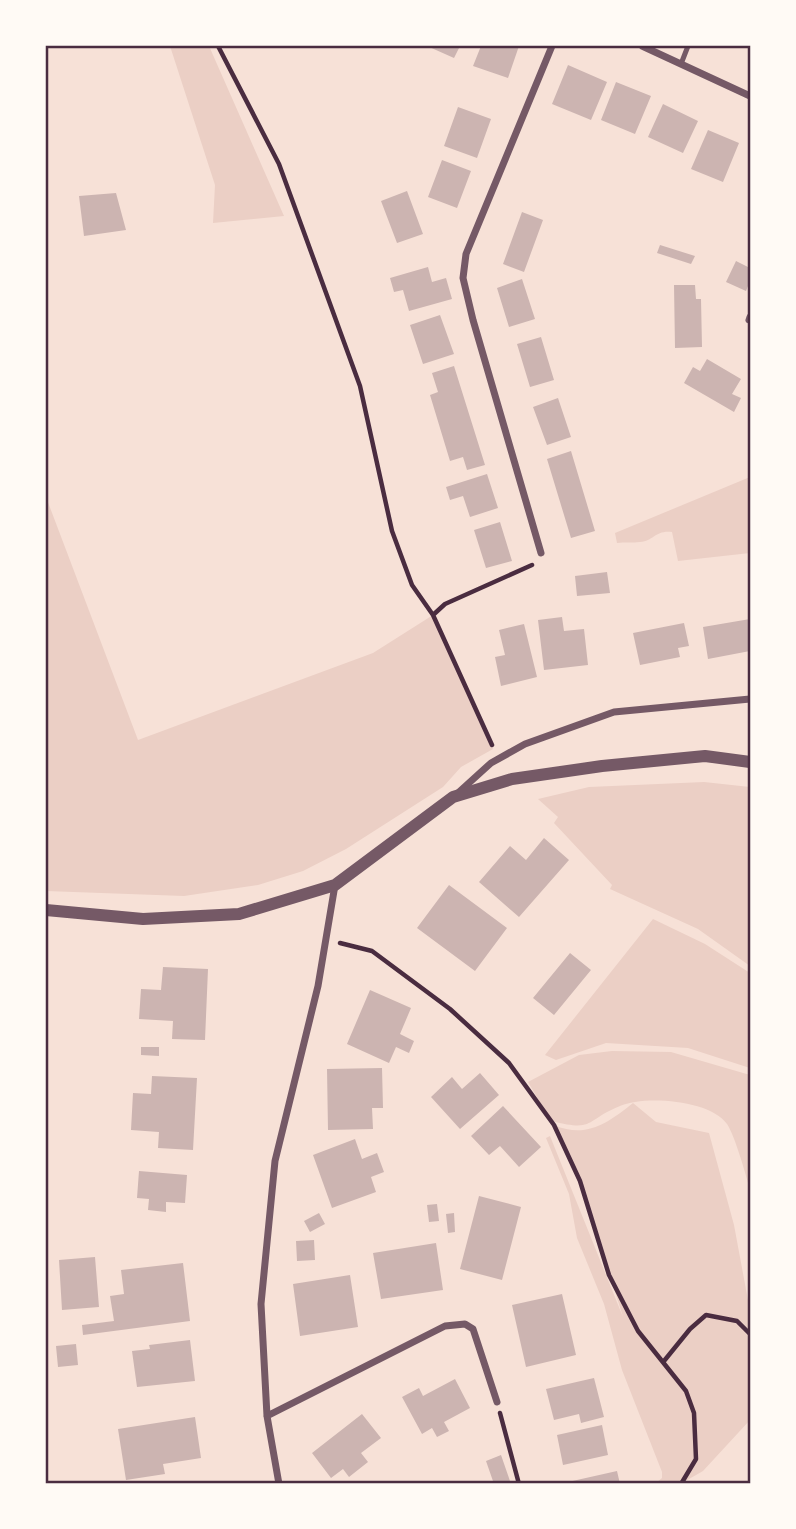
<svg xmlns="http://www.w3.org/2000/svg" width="796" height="1529" viewBox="0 0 796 1529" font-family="Montserrat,sans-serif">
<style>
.green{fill:#ebcfc5}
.building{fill:#ccb4b1}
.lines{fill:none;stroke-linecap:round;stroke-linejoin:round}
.path{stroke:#4a2c40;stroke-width:4.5}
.service{stroke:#755966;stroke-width:5}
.minor{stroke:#755966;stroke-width:7}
.tertiary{stroke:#755966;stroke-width:12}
.neatline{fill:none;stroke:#4a2c40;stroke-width:2.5}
</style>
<rect width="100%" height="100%" fill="#f7e1d7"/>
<path class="green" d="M170,46h39l75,170 -71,7 2,-38z
M750,477v76l-72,8 -6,-29c-17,-2 -18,9 -32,10 -8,1 -15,0 -23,1l-2,-10z
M46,497l92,243 235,-87 60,-38 60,134 -32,18 -18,20 -97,62 -43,22 -45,14 -74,11 -138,-5z
M704,782l46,5v179l-52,-37 -88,-40 2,-4 -58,-62 4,-6 -20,-18 51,-12z
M653,919l52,25 45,29v95l-62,-20 -82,-5 -50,17 -11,-5z
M612,1051l59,1 79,23v115c-4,-15 -15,-54 -23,-66 -16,-24 -83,-29 -107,-18 -37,15 -24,26 -69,15l-23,-39 51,-27z
M633,1103l23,19 53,11 25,92 16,86v109l-47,51 -21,12h-26l6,-5v-6l-40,-102 -18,-66 -27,-66 -8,-44 -23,-56 4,-2 73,181 -43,-136 -26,-56c32,14 54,-2 79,-22z"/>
<path class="building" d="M427,46h33l-6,12z
M481,46h38l-11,32 -35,-12z
M568,65l39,17 -16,38 -39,-16z
M616,82l35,14 -16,38 -34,-14z
M663,104l35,17 -15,32 -35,-16z
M458,107l33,12 -14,39 -33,-12z
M708,130l31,13 -16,39 -32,-13z
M442,160l29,11 -14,37 -29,-11z
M407,191l16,43 -26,9 -16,-42z
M116,193l10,37 -42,6 -5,-40z
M522,212l21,8 -19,52 -21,-8z
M660,245l35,11 -4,8 -34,-11z
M736,261l14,7v13l-4,10 -20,-9z
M428,267l4,15 14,-4 6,21 -43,12 -6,-21 -9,2 -4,-14z
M522,279l13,40 -26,8 -12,-39z
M674,285h21l1,14h5l1,48 -27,1z
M440,315l14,39 -31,10 -13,-39z
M541,337l13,43 -24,7 -13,-43z
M707,359l34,20 -9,15 9,4 -7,14 -50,-29 9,-16 7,4z
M454,366l31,99 -18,5 -4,-13 -13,4 -20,-66 8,-3 -6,-19z
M558,398l13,39 -24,8 -14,-38z
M571,451l24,80 -24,7 -24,-79z
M487,474l11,34 -28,9 -7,-21 -13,4 -4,-13z
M500,522l12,39 -26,7 -12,-38z
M607,572l3,21 -33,3 -2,-20z
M562,617l2,14 20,-2 4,36 -44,5 -6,-50z
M750,619v32l-42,8 -5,-32z
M684,623l5,23 -11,2 2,9 -40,8 -7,-32z
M524,624l13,53 -36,9 -6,-29 10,-2 -6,-25z
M544,838l25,22 -50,57 -40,-35 31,-36 16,14z
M449,885l58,43 -32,43 -58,-43z
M570,953l21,17 -37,45 -21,-17z
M163,967l45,2 -3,71 -33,-1 1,-18 -34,-2 2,-30 20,1z
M370,990l41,18 -11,26 14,7 -5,12 -13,-6 -7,16 -42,-19z
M141,1047h18v9l-18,-1z
M382,1068l1,40h-11l1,21 -45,1 -1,-61z
M480,1073l19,22 -39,34 -29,-32 21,-20 10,12z
M152,1076l45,2 -4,72 -35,-2 1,-16 -28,-2 2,-37 18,1z
M503,1106l38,41 -22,20 -19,-21 -11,9 -18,-19z
M355,1139l7,20 15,-6 7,19 -13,5 5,15 -44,16 -19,-53z
M139,1171l48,4 -2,28 -19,-1v10l-18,-2 1,-11 -12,-1z
M479,1196l42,11 -19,73 -42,-11z
M437,1204l2,17 -10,1 -2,-17z
M319,1213l6,11 -15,8 -6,-11z
M454,1213l1,19 -7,1 -2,-19z
M314,1240l1,20 -18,1 -1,-20z
M436,1243l7,47 -62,9 -8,-46z
M95,1257l4,50 -37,3 -3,-50z
M183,1263l7,58 -107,14 -1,-10 32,-4 -4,-25 14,-2 -3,-24z
M350,1275l8,52 -58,9 -7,-52z
M562,1294l14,61 -50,12 -14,-62z
M190,1340l5,41 -58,6 -5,-36 18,-2 -1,-4z
M76,1344l2,21 -20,2 -2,-21z
M594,1378l10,39 -23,6 -2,-9 -25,6 -8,-31z
M455,1379l15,29 -26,14 5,9 -12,6 -5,-9 -10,6 -20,-37 17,-9 4,8z
M362,1414l19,24 -20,15 7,9 -19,15 -6,-8 -12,9 -19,-25z
M195,1417l6,41 -38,6 2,10 -39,6 -8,-51z
M602,1425l6,30 -45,10 -6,-30z
M501,1455l10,29h-17l-8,-23z
M617,1471l3,13h-52v-2z"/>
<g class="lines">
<path class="path" d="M218,46l61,118 81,222 32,145 20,54 21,30 59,130
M433,615l12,-11 87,-39
M340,943l32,8 78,58 59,54 45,62 26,56 29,94 29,56 48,60 8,22 2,46 -15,25
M664,1361l26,-32 16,-14 31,6 13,13
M500,1413l19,71"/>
<path class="service" d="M681,64l7,-18"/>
<path class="minor" d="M642,46l108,50
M749,320l1,-3
M541,553l-68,-233 -10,-42 3,-24 86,-208
M459,792l32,-29 34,-19 89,-32 136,-13
M267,1416l178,-90 20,-2 8,5 24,73
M279,1484l-12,-68 -6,-112 14,-143 43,-175 17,-101"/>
<path class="tertiary" d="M46,910l97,9 96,-5 96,-29 118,-88 59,-18 90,-13 103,-10 45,6"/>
</g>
<rect width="796" height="1529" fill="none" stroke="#fffaf5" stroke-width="94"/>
<rect x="47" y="47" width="702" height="1435" class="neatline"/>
</svg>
